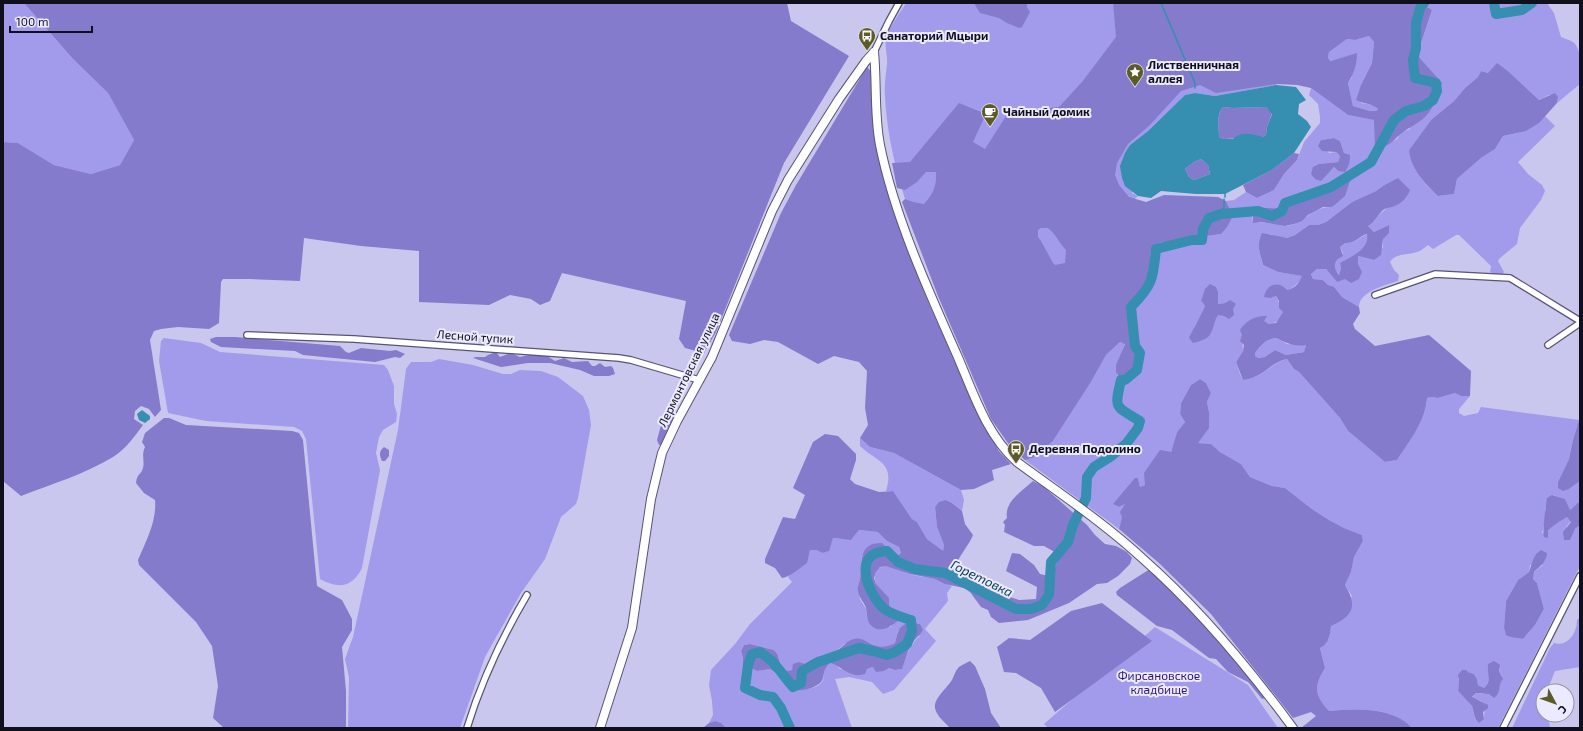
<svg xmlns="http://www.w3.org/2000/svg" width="1583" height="731" viewBox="0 0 1583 731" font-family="'Exo 2',sans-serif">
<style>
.green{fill:#a29beb;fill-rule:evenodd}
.forest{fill:#847bcc;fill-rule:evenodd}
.water{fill:#368eb0;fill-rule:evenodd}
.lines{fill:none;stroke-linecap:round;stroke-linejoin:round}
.stream{stroke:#368eb0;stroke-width:1.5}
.river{stroke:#368eb0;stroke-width:10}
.street-casing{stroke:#575475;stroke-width:8}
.secondary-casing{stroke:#575475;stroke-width:10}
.street{stroke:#fff;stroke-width:5.5}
.secondary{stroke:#fff;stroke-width:8}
.labels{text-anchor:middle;stroke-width:4;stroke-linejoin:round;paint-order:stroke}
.poi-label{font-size:12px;font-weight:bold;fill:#100f1c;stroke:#ebeafe;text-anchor:start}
.street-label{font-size:12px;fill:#100f1c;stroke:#ebeafe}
.park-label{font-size:12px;fill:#311576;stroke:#ebeafe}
.water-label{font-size:13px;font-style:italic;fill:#073c4e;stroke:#ebeafe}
</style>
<rect width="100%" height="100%" fill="#c9c7ed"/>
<path class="green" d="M3,3h21l49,56 35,34 26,47 -14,25 -29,9 -37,-9 -36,-22 -15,-1z
M906,3h487l-49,31 -68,51 -61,11 -20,-3 -10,2 -37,36 -18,14 2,48 6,3 -167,164c-36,-84 -81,-171 -86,-263 -1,-11 1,-23 2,-33 1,-10 -4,-21 0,-30 5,-11 13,-21 19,-31z
M1418,3h129l7,10 7,24c4,2 9,3 12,5 10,8 7,30 7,42l-23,19 1,-6 -9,-2 -10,5 -30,-28 -21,1 -7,-2 -3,6 -13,11 -11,13 -23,19 -22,30 7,21 10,14 12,11 16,-2 3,-15 24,-21 14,-9 8,-13c17,-3 30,-7 42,-20l10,10 -37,36 10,12 14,11 3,6 -4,9 -21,28 -3,16 -17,14 -2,3 6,11 -2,3 -9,-1 -3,-2 1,-6 -32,-31h-3l-23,14 -5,-4c-4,3 -7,6 -11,7 -9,3 -22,1 -27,10l4,8 5,5 -1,6c-11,4 -39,10 -39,26l-17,-10 -8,-9 -6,-3 -5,-5 -10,-1 -2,-6 6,-4h9l11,13 21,-18v-8l16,4 9,-13v-8l6,-14 -15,7 -6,-6c11,-7 10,-15 25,-20l-10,-20 -7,5 -24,11 -26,20 -8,3h-9l-14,10 -8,3 -9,-1 -8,-3 -11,16 4,15 15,7 25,4c-10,15 -17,15 -33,22l6,-2 7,16c-3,7 -6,11 -13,12l-6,-2 -22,13 1,16 -7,11 4,12 3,6c21,-2 27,-17 44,-21l7,10 5,3 41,46 8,13 37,31 12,-2c11,-17 30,-42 30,-62l4,-1 7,1 17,-5 6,3h9l-11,13v4l5,3 14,-3 3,-6 99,13 -7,20 -4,19 -11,23 11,7 11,-8v20l-10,9 -6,-11 -11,-4 -8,13v13l-3,12 5,1c1,-7 14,-13 20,-17l4,4 -5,6 6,7 3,-5 5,-4v41l-82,162h-86c-17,-21 -58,-20 -83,-17 -15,-16 -15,-25 -4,-43l-5,-20 9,-9 2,-13 21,-30 -7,-11 6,-13 3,-15 9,-16 -1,-6 -18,-7 -15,-8 -17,-11 -27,-21 -13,-2 -22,-9 -9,-13 -21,-12 -9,-8 -13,-1 11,-31 -2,-10 4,-9 -5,-10 -6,-4 -9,6 -10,18 -1,11 5,8 -8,10 -6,20 -26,33 -5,2 -2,-9 -24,26 5,3 7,-4 -7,26 -94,-69 11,-3 17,-16 38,-59 15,-27 14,-13 5,1 -4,11h17l-5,-9 -5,-38 14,-17 7,-17 2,-23 8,-7 62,-9 12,-18 -7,-15 8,-1 12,-8 11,6 17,-8 10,-16 13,-14 7,-18 16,-19v-6l-2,-13 -9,-9 2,-7 37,27 27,5v28l22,-9 5,-7 8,-3 7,-74 15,-45 -15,-2zM1334,138l6,3 4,12 -6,18 -4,-4 -4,4 -11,-7 19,-2 2,-6 -4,-4 -7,1 -8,-13zM1343,177l-11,30c-19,-1 -27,16 -45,19 -4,0 -9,-2 -13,-2 -7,-1 -14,-2 -21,-2l-2,-14c13,-3 26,5 37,-5l8,1 8,-5 15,-6zM1230,300l-6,16 -6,-2c-7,11 -3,24 -20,27l-4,-14 11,-17v-4l20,-3zM1530,565h13l-9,7 -1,7 4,4 7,26 -9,16 -12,14 -12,-3 -7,-9 2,-26 12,-21 11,-8zM1488,667l12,1 -1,3 3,5 -3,8 -16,10 -7,-1 -4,5 9,3 4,3 -1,15h-9l-3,-13 -14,-15 1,-10 -1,-3 10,-6 6,2 3,5 1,6 6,3 3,-2 3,-13z
M1369,36l5,6 -2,21 -11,22v18l13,2 4,4 -2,2h-6l-17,-5 -5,-23 4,-6 -24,-19 1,-6 18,-13 8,1z
M1368,234c1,16 -15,22 -28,29l1,6 -1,6 -5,-5 -1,-6 9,-11 -3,-6 5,-4c12,0 13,-6 23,-9z
M164,338l37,5 19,9 164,13 4,5 6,16v18l3,10 -1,8 -13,8 -4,7 -3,16 4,17 -18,98c-10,20 -24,21 -42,11l-14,-140 -4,-8 -8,-4 -88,-6 -38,-8 -9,-52 2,-20z
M1276,338l11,6 19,1 -2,7 -18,3 -11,-5 -10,7 -8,1 -2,-2v-3c6,-8 11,-14 21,-15z
M439,359l34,6 30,9h8l9,-4 21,1 17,6 25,19 6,14 2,15 -13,73 -2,6 -15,13 -16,42 -24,34 -36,64 -25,71h-112l1,-51 -4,-18 8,-22 45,-207 8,-61 5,-7h20z
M860,438l10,9 24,6 67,37 3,10 -2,11 -10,-8 -6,-3 -11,7 2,20 7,18 -1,7 -16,-13 -10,-17 -5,-3 -19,-28h-7c9,-29 -9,-29 -26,-45z
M859,530l20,2 8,9 12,6 2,6 -5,4 -4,-5 -30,3 -2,25 -2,6 2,13 6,10 1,7 18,11h6l5,-15 -6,-2c-3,-10 -14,-21 -15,-30 -1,-8 4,-15 12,-14 8,0 16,6 23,8 8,3 17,3 25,5 5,1 11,5 17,7l-5,7 1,8 -23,28 11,12 -42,49 -11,4 -11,-12 -23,-5 -14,2 17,49h-126l-11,-7 -6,2 4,-8 -1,-14 -3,-16 2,-15 24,-26 15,-20 42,-42 -4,-5c9,-8 20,-14 22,-27h6l7,3 5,-2 5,-13c6,0 12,2 18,2zM898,630l22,6c-11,8 -13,21 -19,33l-6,1 -6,-2 -5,3 -11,-4 -6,2h-27l-4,-4 -6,-2c-9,7 -4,9 -7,17 -5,11 -21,8 -30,10 -9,-6 -14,-14 -23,-21l-13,2 -14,-7v-6l-2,-7 3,-6 6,-1 24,6 4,5 3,13 5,3 6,-1 7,-8 7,2 16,-9 13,-3 9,-8 17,-5c12,7 22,12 34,4z
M1580,617v50l-25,4 -8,20h-4v24h5l2,13h-38l38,-80 4,-5c14,4 23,-10 23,-23z
M1155,627l93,58 30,43h-230l-4,-4z"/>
<path class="forest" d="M24,3h763l4,18 58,35 -65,107 -68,169 -12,21 -19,-5 -6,-9 7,-38 -124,-28 -12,28 -10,4 -9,-6 -21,-4 -21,10 -70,-3v-51l-58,-5 -57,-8 -4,43 -50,-2h-27l-2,3 -2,41 -10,6 -31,-2 -17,2 -7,2 -4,9 11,70 -6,7 -6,-8 -8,-3 -6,5 -1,8 9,6c-9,12 -17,24 -30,32 -28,17 -61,27 -92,39l-18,-15v-339l15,1 36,22 37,9 29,-9 14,-25 -26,-47 -35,-34z
M974,3h53v4l3,5 -8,15 -3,1 -12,-5 -8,-5 -19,-5z
M1113,3h305l-1,5 8,-2 7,4 -15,45 25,28c-4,12 -8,25 -17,34 -7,7 -16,10 -23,16 -10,8 -13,15 -27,15l-1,-28 -26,-5 -37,-27 -14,-3 -20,-1 -61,9 -16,-8 -19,6 -31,34 -22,19 -11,19 -2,12 4,10 10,12 17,5 18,-7 54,2 8,4 7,15 -6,11 -6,7 -62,9 -8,7 -2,23 -7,17 -14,17 5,38 5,9 -1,9 -2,5 -6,6 -5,4h-4l-4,-6v-7l9,-21 -5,-2 -14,13 -15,27 -38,59 -17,16 -11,3 -13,-11 -21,-30 -53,-123 -36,-94 3,-3 8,3 11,2c9,-10 13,-18 12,-32h-10l-9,10 -12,8 -8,-2 -5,-25 18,-1 49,-59 27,11 -13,28 12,7 23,-36 51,-6 23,-25 34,-45zM1369,36l5,6 -2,21 -11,22 -5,15c7,4 16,3 22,9l-2,2h-6l-17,-5 -5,-23c6,-10 9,-19 9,-30l-26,8 -3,-3 1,-6 18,-13 8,1zM1041,228h7c8,6 11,15 18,22l-1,13 -10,2 -2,-2 -12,-22 -3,-4v-7z
M1497,63l12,9 30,28 16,-7 3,4 -1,6 -18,20 -13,8 -23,5 -8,13 -14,9 -24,21 -3,15 -16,2c-14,-13 -27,-27 -29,-46l22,-30 23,-19 11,-13 13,-11 3,-6 7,2z
M867,67l5,5 9,94 18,59 30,79 54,119 16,28 12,13 -19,6 2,10 -20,9 -13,1 -67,-37 -24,-6 -10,-9 8,-13 -3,-17 2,-37 -8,-9 -25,-6 -16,8 -40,-22 -14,-2 -14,4 -18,-3 -3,-6 52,-122 15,-28z
M1223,107l9,1 34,-1 6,6 -5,14 -1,8 -3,2 -39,2 -5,-2c0,-11 -3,-21 4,-30z
M1334,138l6,3 4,12 6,2c0,7 -1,11 -5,17l-7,-1 -4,-4 -13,14 -6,-2 -4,-5 2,-7 6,-3 19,-2 2,-6 -4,-4 -14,-1 -4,-5 3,-6z
M1294,153l5,1 -2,6 -13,14 -10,16 -17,8 -11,-6 -3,-7 29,-15z
M1201,159l7,6 2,9 -16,6 -5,-3 -4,-8 9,-7z
M1343,177l7,4 -5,15 -7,6 -6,5h-9l-15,8 -6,6 -8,3 -9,2 -24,-4 -8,1v-7l-3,-8c14,-3 27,5 38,-5l8,1 8,-5 15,-6z
M1398,178l12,12c-3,8 -9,14 -18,17 -3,1 -6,1 -9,3 -6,6 -8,12 -15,16l6,6 15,-7v8l-6,6 -2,16 -7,5 -16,-4v8l4,8 -3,7 -8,4 -6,-4 -8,3 -11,-13h-9l-6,5 2,5 10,1 5,5 6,2 8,10 17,10 1,6 -7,11 2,5 20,17 54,-11 42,36 -1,25h-9l-6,-3 -17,5 -7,-1 -4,1c-1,22 -18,44 -30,62l-12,2 -37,-31 -8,-13 -41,-46 -5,-3 -7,-10c-17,3 -23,19 -44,21l-7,-18 7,-11 1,-6 -4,-4 2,-6 -2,-5c5,-9 16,-15 27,-14l-3,5 5,3 7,-1 7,-11 -4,-4v-7l-3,-5 -6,2 -6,-1c3,-13 14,-17 23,-7 9,-2 11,-6 15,-14l-24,-4 -15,-7c-3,-13 -7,-18 -1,-32l25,5 8,-3 14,-10h9l8,-3 26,-20 24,-11 7,-5zM1367,234c3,15 -15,22 -27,29l1,6 -2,6c-7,-8 -5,-15 4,-19l-3,-9 5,-4c12,0 12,-6 22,-9zM1276,338c10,5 19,9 30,7l-2,7 -18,3 -11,-5 -10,7 -7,1 -3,-2v-3c6,-8 11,-14 21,-15z
M1210,284l6,3 2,5v12l7,-1 5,-3 6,4 -3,5 1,6 -5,4 -5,-3 -6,-1c-5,7 -4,20 -13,24 -4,2 -8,3 -12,4l-4,-5c2,-5 16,-30 16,-32 0,-1 -3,-5 -4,-5l4,-12z
M216,337h19l105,9 6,6 3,1 12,-5 29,3 6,-1 9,4 -5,4 -5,-1 -20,5 -72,-7 -8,-4 -74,-4 -10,-5 -1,-3z
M496,352l4,5 11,-4 9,4 9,-2h17l9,6 9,-3 8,4 16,-1 4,5h3l5,-3 5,4 6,-1 2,2 2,6 -6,2h-15l-14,-6 -30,-7h-22l-27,4 -28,-9 3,-1h9l3,-2z
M1200,379l6,4 5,10 -4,9 2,10v16l-11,15 13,1 9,8 21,12 9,13 22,9 13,2 27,21 17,11 15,8 18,7 1,6 -9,16 -3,15 -6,13c13,22 8,31 -14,41 -1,10 -2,17 -11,22l5,20c-11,18 -11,27 4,43 25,-3 66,-4 83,17h-111l15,-12 -5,-4 -18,6 -82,-104 -52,-51 -40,-34 3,-12 -2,-5 5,-8 -6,3 -6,-3 22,-26h3l2,9 5,-2 -1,-12 16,-23 11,2 6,-20 8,-10 -5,-8 1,-11 10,-18z
M666,412l9,1 1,3 -14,29h-3l-2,-5 7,-26z
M164,418h5l17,7 106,6 7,2 4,7 14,146 25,14 10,19v11l-10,17 4,44v37h-122l-11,-10 5,-32 -6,-40 -16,-24 -57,-57 -1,-5c8,-19 19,-39 17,-60l-11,-7 -8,-10c1,-10 5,-8 7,-15 2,-7 -2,-13 2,-21l-3,-5 3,-9z
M1579,421l1,60 -11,8 -6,2 -5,-3v-6l11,-23 4,-19z
M825,434l13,2 18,18v6l-6,19 5,5 24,8 14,-1 19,28 5,3 10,17 16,12 1,-6 -7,-18 -2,-20 4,-5 7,-2 6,3 10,8 3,13 8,11c-4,10 -12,18 -16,28 6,11 9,6 17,12 6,3 7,10 13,14 2,2 29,10 33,11 5,0 11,-1 16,-1l1,-12 -31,-16 6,-18 8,1 14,11 6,9 13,3 3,-13 4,-9 -16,-9h-10l-30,-14 1,-7 -2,-3 4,-4c-3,-16 15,-27 26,-37l11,6 43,38 8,10 10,9 11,2 11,6 5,6 -2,6 -12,12 -11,7 -10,1 -28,19 -41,17 -29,3 -8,-6 -3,-7 -7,-3 -11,-15 -6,-4 -19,-4 -10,-5 -25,-5 -24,-8 -6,1 -4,5 -2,6 2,6 13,14v6l1,6 6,2 5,5c-7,9 -23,19 -32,6 -2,-4 -2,-10 -3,-15 -2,-6 -7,-10 -8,-17 -1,-4 1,-7 2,-12 3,-17 -3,-36 22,-36l14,14 5,-4 -2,-6 -12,-6 -9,-9 -19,-2 -8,10c-6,0 -12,-2 -18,-2l-4,13 -6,2 -7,-3h-6l-3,13c-7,5 -17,14 -25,15l-7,-10 -10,-5v-4l18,-42 12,2 10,-24 -12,-7 20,-46z
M384,447l5,3v6l-4,5h-3c-3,-6 -3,-10 2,-14z
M1552,495l13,4 5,11 10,-9v24l-5,4 -5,11h-6l-1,-8 8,-10 -4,-5c-6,4 -14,8 -19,14v7l-4,-1c-2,-4 2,-33 3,-39z
M1541,550l6,3c-1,10 -7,13 -13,19l-1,7 4,4 7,26 -9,16 -12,14c-6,-2 -13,-1 -17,-4l-2,-8 2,-26 12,-21 11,-8 4,-12 3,-6z
M1150,569l58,57 58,72 -4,1 -14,-17 -20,-10 -12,-13 -7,-1 -37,-28 -15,-4 -40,-31 -1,-3 4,-4z
M1102,603l50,38 -97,71 -14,-24 -25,-15 -12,-1 -7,-25 12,-9 21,2 41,-29z
M908,623l12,1 3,6c-3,6 -9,9 -12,15 -4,7 -6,16 -9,24l-7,1 -6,-2 -5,3 -8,1 -3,-5 -6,2 -2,5c-15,5 -23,-8 -35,-11 -9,8 -4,13 -9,19 -6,7 -27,12 -34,5 -4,-3 -4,-7 -7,-10 -3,-3 -7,-6 -10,-8l-13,2 -14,-7v-6l-2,-7 3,-6 6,-1 24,6 4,5 3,13 5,3 6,-1 1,-6 6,-2 7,2c8,-7 18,-9 28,-12 9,-3 14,-16 27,-13 2,0 6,3 8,4 9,5 17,5 26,0 3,-10 2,-16 13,-20z
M970,661l5,5 10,23 6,24 10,15h-51c-22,-21 -18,-24 -1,-44 5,-5 5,-12 10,-17 3,-2 7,-4 11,-6z
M1494,661l6,4 -1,6 4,8c-6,7 -1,13 -9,19l-5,-4 -13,-1 -4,4 16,8v3l-5,4 1,7 -5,4 -4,-5 -3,-12 -14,-15 1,-10 -1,-6 4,-5h4l2,2 6,2 3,5 1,6 6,3c8,-6 3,-16 4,-24z
M715,721l6,2 5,5h-23l6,-5z"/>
<path class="water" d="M1276,85l20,2 10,13 -7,4 -1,10 9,7 4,6 -17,26 -22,17 -47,24h-29l-35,-3 -10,7 -13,-2 -13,-10 -3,-8 -2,-12 5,-13 5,-8 18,-14 37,-36 10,-2 20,3zM1223,107l9,1 34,-1 6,7 -5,13 -1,8 -3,2c-11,-3 -22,-6 -30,2h-9l-5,-2c0,-10 -3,-22 4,-30zM1201,159l7,6 2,9 -16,6 -5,-3 -4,-8 9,-7z
M142,410l8,6v3l-5,4 -6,-3 -2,-6z"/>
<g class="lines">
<path class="stream" d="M1161,3l34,80v5
M1225,197v-4
M1221,214l3,-7v-8"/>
<path class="river" d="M1494,3l2,11 26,-4 10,-7
M790,728l-9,-20 -8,-11 -13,-2 -15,-7 3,-23 4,-11 8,-2 12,9 21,26 8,-4 1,-12 16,-9 41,-14 14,3 14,4 8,-3 12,-8 5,-13 -1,-11c-9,-3 -22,-6 -29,-13 -15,-16 -30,-55 5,-56l11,11 17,7 30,4 71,36h15l11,-4 7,-10 2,-33 17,-20 5,-17 13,-27 1,-21 7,-10 16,-10 16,-13 12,-16 2,-7c-25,-15 -26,-12 -19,-41h4l12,-10 3,-17 -5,-7 -4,-39c22,-22 22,-28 25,-58l36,-9h10l1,-11 6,-11 12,-4 37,-3 14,5 10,-5 3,-8 46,-16 40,-25 23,-42 12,-9 18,-5 9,-6 4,-9 -1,-8 -21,-5 -2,-18 3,-12v-25l5,-18 3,-2"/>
<g class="street-casing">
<path id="street" d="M874,52l15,-31 10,-18
M1375,295l60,-21 75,4 70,43
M247,335l107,4 265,19 12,2 68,20
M1548,345l32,-22
M467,728c15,-49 34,-89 60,-133
M1503,728l77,-152"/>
</g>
<g class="secondary-casing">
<path id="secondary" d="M874,52c3,31 0,62 6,93 14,70 48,145 77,210 16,37 29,79 60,107 42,31 86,60 125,96 57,50 106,109 151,170
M600,728l32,-100 19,-129 11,-46 15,-32 35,-64 60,-146 16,-31 51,-81 27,-38 8,-9"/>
</g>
<use href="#street" class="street"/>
<use href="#secondary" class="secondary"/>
</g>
<defs>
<g id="bus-pin" transform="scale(0.9)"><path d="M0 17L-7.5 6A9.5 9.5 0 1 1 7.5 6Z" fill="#5c5a27" stroke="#ebeafe"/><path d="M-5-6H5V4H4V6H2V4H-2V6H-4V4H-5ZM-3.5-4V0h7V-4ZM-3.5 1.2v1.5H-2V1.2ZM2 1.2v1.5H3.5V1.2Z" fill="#fff"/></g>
<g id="sight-pin" transform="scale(0.9)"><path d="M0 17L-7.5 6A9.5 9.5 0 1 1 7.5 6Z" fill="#5c5a27" stroke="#ebeafe"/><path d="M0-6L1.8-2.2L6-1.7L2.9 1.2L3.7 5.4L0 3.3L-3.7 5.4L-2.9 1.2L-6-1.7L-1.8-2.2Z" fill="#fff"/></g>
<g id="cafe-pin" transform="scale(0.9)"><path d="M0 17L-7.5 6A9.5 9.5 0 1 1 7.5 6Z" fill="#5c5a27" stroke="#ebeafe"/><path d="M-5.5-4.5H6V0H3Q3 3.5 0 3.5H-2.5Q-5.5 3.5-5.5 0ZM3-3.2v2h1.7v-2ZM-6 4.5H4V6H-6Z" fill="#fff"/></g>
</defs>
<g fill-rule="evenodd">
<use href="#bus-pin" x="867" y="36"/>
<use href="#sight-pin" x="1135" y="72"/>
<use href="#cafe-pin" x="990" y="112"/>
<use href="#bus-pin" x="1016" y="449"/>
</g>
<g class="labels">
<g class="poi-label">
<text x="880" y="40">Санаторий Мцыри</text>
<text x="1148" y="69">Лиственничная<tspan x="1148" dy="14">аллея</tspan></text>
<text x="1003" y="116">Чайный домик</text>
<text x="1029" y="453">Деревня Подолино</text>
</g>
<g class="street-label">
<text transform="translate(475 337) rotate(4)" y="4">Лесной тупик</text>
<text transform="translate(689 370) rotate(-64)" y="4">Лермонтовская улица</text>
</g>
<g class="park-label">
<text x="1159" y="680">Фирсановское<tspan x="1159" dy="14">кладбище</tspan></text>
</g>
<g class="water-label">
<text transform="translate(982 578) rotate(26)" y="5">Горетовка</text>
</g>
</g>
<rect width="1583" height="731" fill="none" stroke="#100f1c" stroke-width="8"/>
<g transform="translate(1555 703) rotate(131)"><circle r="19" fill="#ebeafe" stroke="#9392a4"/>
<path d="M0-3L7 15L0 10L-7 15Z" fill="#5c5a27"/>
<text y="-6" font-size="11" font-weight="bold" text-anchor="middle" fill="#100f1c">С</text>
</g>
<path d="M10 26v6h82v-6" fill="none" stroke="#100f1c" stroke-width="2"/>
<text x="16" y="26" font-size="12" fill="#100f1c" stroke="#ebeafe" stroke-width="3" paint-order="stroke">100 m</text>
</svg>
